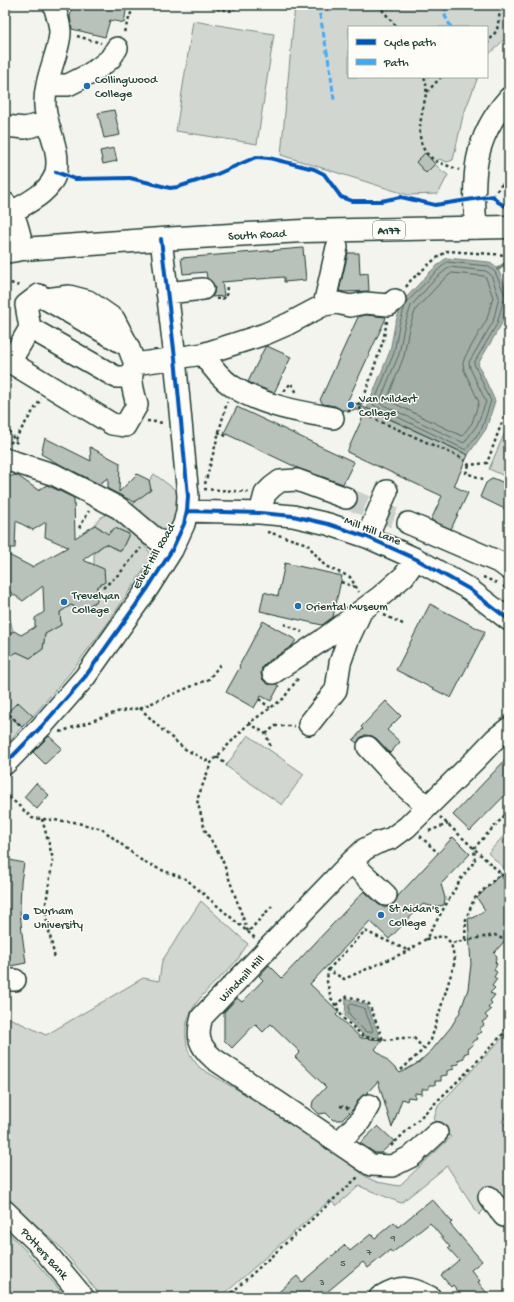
<svg xmlns="http://www.w3.org/2000/svg" width="514" height="1302" viewBox="0 0 514 1302" font-family="'Gochi Hand',sans-serif">
<style>
.green{fill:#d1d6d1;stroke:#788a82}
.water{fill:#a3aea7;stroke:#6e8179}
.lines{fill:none;stroke-linecap:round;stroke-linejoin:round}
.shore{stroke:#546a62;stroke-width:1}
.stream{stroke:#6e8179;stroke-width:4}
.building{fill:#b9c1bb;stroke:#1f3d34}
.minor-tunnel{stroke:#c9cfca;stroke-width:21;stroke-dasharray:21 10;stroke-linecap:butt}
.minor-casing{stroke:#1f3d34;stroke-width:24}
.major-casing{stroke:#1f3d34;stroke-width:25}
.path{stroke:#1f3d34;stroke-width:2.5;stroke-dasharray:3 3;stroke-linecap:butt}
.minor{stroke:#fdfcf7;stroke-width:21}
.major{stroke:#fdfcf7;stroke-width:22}
.quiet{stroke:#3fa9f5;stroke-width:3;stroke-dasharray:6 3;stroke-linecap:butt}
.cycleway-casing{stroke:#fdfcf7;stroke-width:6}
.cycleway{stroke:#0057b8;stroke-width:4}
.poi-dot{fill:#1f6fb2;stroke:#fdfcf7;stroke-width:1.5}
.labels{text-anchor:middle;stroke-width:3;stroke-linejoin:round;paint-order:stroke}
.number-label{font-size:10px;fill:#465e56}
.shield{fill:#fdfcf7;stroke:#62766e;stroke-width:1}
.shield-label{font-size:11px;font-weight:bold;fill:#1f3d34}
.poi-label{font-size:12px;fill:#1f3d34;stroke:#fdfcf7;text-anchor:start}
.street-label{font-size:12px;fill:#1f3d34;stroke:#fdfcf7}
</style>
<rect width="100%" height="100%" fill="#f4f4ef"/>
<filter id="ink" filterUnits="userSpaceOnUse"><feTurbulence type="fractalNoise" baseFrequency=".025" numOctaves="2"/><feDisplacementMap in="SourceGraphic" scale="8" xChannelSelector="R" yChannelSelector="G"/><feConvolveMatrix kernelMatrix="1 2 1 2 8 2 1 2 1" color-interpolation-filters="sRGB"/></filter>
<g filter="url(#ink)">
<path class="green" d="M295,5h214v30l-22,21v-29h-138v50h129l-15,39 -10,44 -6,2 -8,-3 -4,5 7,7 6,4 -10,19 -30,1 -127,-40z
M193,21l81,13 -17,110 -81,-13z
M509,423v55l-20,-9z
M154,474l23,17c1,17 0,36 -17,44l-30,-26z
M111,513l26,24 16,19 -48,71 -35,46 -37,43 -26,-3 15,14 -17,19v-85l1,-3 11,-6 13,6 13,-9 2,-15 16,-9 -1,-13 11,-7 10,5 16,-9v-14l8,-6 -11,-16v-12l11,-9 16,7 8,-17 -14,-6 -11,9 -2,-8 -7,-4c2,-6 10,-11 16,-12z
M5,616l5,3 3,12 -8,4z
M248,735l56,39 -22,31 -56,-39z
M509,830v43l-21,-20z
M201,901l47,43c-4,5 -7,10 -10,15 -20,24 -56,45 -52,79 1,7 1,12 5,18 2,4 6,8 9,12l93,54 75,56 9,4 22,4 52,-49 -17,-18 4,-13 71,-75v82l-7,8 7,10v52l-30,32 -32,-49 -46,37 -42,-17 -23,20 -6,-6 -109,97h-119l-42,-50 -55,-51v-180l41,19 97,-57 16,3 3,-20z
M5,1229l22,23 39,45h-61z"/>
<path class="water" d="M446,258l43,4 9,7 11,27 -8,29 -23,39 17,37 -9,28 -18,26 -101,-47 23,-57 5,-27 8,-23 27,-29z
M346,998l21,7 13,33 -16,-2 -19,-20z"/>
<g class="lines">
<path class="shore" d="M447,262l41,4 7,6 11,25 -3,5 -6,22 -23,39 1,3 16,35 -9,27 -16,22 -93,-45 21,-52 5,-28 7,-22 27,-28z
M450,267l36,4 5,4 8,22 -6,25 -24,40 1,6 16,34 -9,23 -13,18 -85,-40 20,-49 5,-27 7,-21 25,-28z
M452,273l32,3 2,2 7,19 -6,22 -22,38 -2,6 1,7 15,32 -7,21 -10,13 -75,-36 17,-44 5,-28 7,-19 25,-27z
M351,1004l13,4 9,22 -1,2h-6l-17,-17v-9z"/>
<path class="stream" d="M498,269l11,-8"/>
</g>
<path class="building" d="M73,5h54l-3,18 -14,-3 -5,17 -33,-8 -2,-13z
M114,110l6,25 -16,3 -6,-25z
M114,148l3,13 -14,3 -3,-13z
M425,153l10,11 -9,9 -10,-11z
M303,248l3,32 -22,2v-5l-62,5 2,14 -12,1 2,-4 1,-6 -3,-5 -5,-4 -1,-6 -23,2 -2,-16z
M348,253h11l1,21 8,-1 1,18 -25,1 -5,-1z
M366,315l19,2 1,1 -38,82 120,55 -14,31 14,7 -17,36 -20,-9 11,-24 -95,-44 19,-42h-25l-6,-4 -12,-2 -3,-4 38,-83z
M267,346l24,11 -17,36 -26,-11 17,-35z
M237,407l117,55 -11,22 -43,-15 -76,-36z
M45,438l46,23 -1,-14 30,16 -1,29 18,-18 12,6 2,10 -17,12 -26,-13v-11l-9,6 -44,-22 -14,-8z
M14,475l4,1 20,14 9,-5 27,13 1,40 20,-13 13,9 7,-6 14,6 -8,17 -16,-7 -22,16 21,9 1,13 -8,5v14l-16,9 -10,-5 -11,7 1,13 -16,9 -2,15 -13,9 -13,-6 -12,7v-22l9,-6 7,4 14,-8v-9l9,-6 -1,-26 -20,15 -17,-12 2,-10 -3,-2v-24l27,14 36,-20 -23,-10 1,-15 -13,8 -17,-9 -1,27h-10v-69z
M493,478l16,7v26l-29,-14 6,-14z
M285,563l57,13 -9,41 -11,8 -62,-14 4,-19 14,4z
M430,604l55,28 -34,66 -55,-28z
M263,621l33,19 -4,6 -26,17 -4,4 -1,7 2,6 5,4h8l3,2 -8,15 -10,-5 -7,12 -28,-16 14,-25 -1,-1z
M386,701l15,15 -14,14 13,12 -10,11 -13,-14 -5,-3 -7,-1 -5,3 -3,5 -4,-3 10,-11 -2,-2z
M18,702l15,14 -11,11 -15,-14z
M49,736l13,12 -17,16 -12,-12z
M509,756v35l-39,40 -17,-16z
M36,783l13,12 -12,14 -13,-12z
M453,837l17,17 -29,30 4,14 -1,7 -10,2 -11,-3 -34,35 -19,-18 -60,63 29,28 -3,3 25,23 22,2 -8,9 25,24 18,-10 14,-13 19,-23 9,-15 8,-23 3,-25 -3,-46h5l12,-8 -8,-12 23,-23 9,10v51l-15,17 3,3 -2,6 2,2 -3,6 3,2 -3,5 3,2 -5,7 3,2 -5,5 5,2 -5,6 2,2 -4,5 3,2 -6,5 3,3 -6,4 2,3 -5,4 3,3 -6,3 2,4 -6,3 1,3 -6,4 2,3 -5,2v4l-6,2 1,4 -7,1 2,4 -7,2v4l-6,1v5h-6v4h-6v4h-7v5l-7,-1v5l-7,-1 -1,4 -5,-2 -10,29 -14,-47 -11,12 -4,2 -4,4 -5,9 -12,12h-9l-7,-7 -7,1 -7,-7 1,-6 13,-14 -31,-30 5,-5 -29,-28 -8,8 -8,-8 -23,24 -8,-8v-28l13,-14 5,4 21,-22 -4,-4 10,-11 13,13 82,-87 14,13 5,3h6l5,-4 4,-7z
M5,859l19,4 -3,19 -1,28 2,23 4,30 -21,4z
M378,1126l16,15 -13,12h-6l-15,-10z
M432,1199l20,23 -2,2 32,37 -11,9 9,11 -2,1 12,15h-28l-9,-12 -2,2 -10,-12 18,-15 -11,-12 2,-1 -20,-24 -38,30 -2,-3 -22,18 -5,-6 -42,35h-48l24,-21 5,6 43,-37 5,6 21,-17 4,4 19,-16 4,5z"/>
<g class="lines">
<path class="minor-tunnel" d="M346,498l62,25"/>
<g class="minor-casing">
<path id="minor" d="M47,85h21l18,-9 14,-9 10,-8 7,-11
M5,126l20,2 23,-6
M5,203c12,14 14,29 18,46
M12,212c17,-10 39,-20 44,-40 5,-23 -10,-44 -11,-66 -1,-18 6,-36 11,-53 2,-7 4,-14 4,-21 0,-9 -4,-19 -6,-27
M476,228c-4,-51 -3,-90 33,-130
M167,293l36,-4
M39,295l89,51 7,18c-7,13 -1,28 2,41l-12,21 -13,-2 -102,-62 20,-34 -4,-23z
M46,299l23,-3 19,5 26,18 14,27
M324,305l13,-58
M30,328l86,49h15
M203,354c8,12 17,24 29,32 30,20 66,25 101,32
M135,364l68,-10 62,-20 23,-10 36,-19 13,-2 13,3 15,-3 24,2 6,-5
M5,459l50,16 64,33 32,27 21,15
M187,511l73,2 33,3 35,8 39,13 49,22 53,30 40,31
M260,513l5,-19 7,-7 8,-6 17,-1 49,18
M408,523l93,40 8,6
M367,537l20,-46
M273,673l48,-32 60,-45 23,-20 12,-17
M309,724l27,-34 4,-27 8,-23 13,-28
M368,747l34,37 25,23
M5,764l37,-38 43,-49 63,-89 24,-38 12,-26 3,-13 1,-15 -2,-21 -11,-117 -14,-119
M351,862l35,33
M5,980h10
M437,1133l-25,23 -20,10 -21,-1 -157,-106c-15,-13 -18,-22 -12,-42l149,-155 14,-13 12,-6 15,-5 15,-11 69,-68 19,-20 14,-11
M339,1142l21,-21 9,-16
M489,1197l15,19
M5,1211l34,33 44,53
M380,1297c20,-12 30,-11 50,0"/>
</g>
<g class="major-casing">
<path id="major" d="M5,252l18,-3 138,-10 142,-8 206,-4"/>
</g>
<path class="path" d="M212,5l7,4 14,2 3,-6
M378,5l19,22
M124,32l10,-27
M77,36l24,7
M487,44l10,-14 4,-25
M424,77c4,10 2,17 0,27 -5,22 -10,46 14,58 7,3 14,5 21,8
M427,92l14,-15
M493,196l16,-21
M5,281l17,6
M406,287l5,-7 23,-20 13,-9 60,4 2,17
M216,299l10,-1 1,-13
M387,321l-4,20 -24,71 103,46 7,7 18,-2 22,-60
M284,391l7,-8 6,10
M348,412l15,-12
M147,421l17,2
M5,426l13,19
M218,432l10,5
M10,443l5,-4 26,-40
M469,465l-3,8 20,7
M205,484l22,-82
M204,489l45,3
M79,528l10,-17
M267,532l11,3 29,9 18,22 25,11 9,15
M483,577l14,6
M341,582l14,5
M503,586l6,4
M103,588l17,-15 21,-25
M5,600l8,-6
M384,615l21,10
M284,624l18,8
M259,699l11,9
M140,708l20,20 25,21 26,14
M5,710l15,15
M249,723l17,11 5,14
M60,732l57,-20 23,-4 69,-29 13,-17
M266,734l9,-8h19
M217,757l10,8
M5,793l27,25 42,4 28,7 39,31 18,9 27,10 69,59
M5,808l3,3 1,6 -4,5
M440,817l69,64
M42,819l11,40 -7,44v14l9,42
M429,831l19,-7
M420,836l18,17
M272,906l-24,26 -26,-73 -17,-29 -8,-30 14,-37 38,-40 34,-24 16,-22
M426,939l18,-3 7,7 44,-8 11,6 3,-3
M465,939l1,-20 8,-20 27,-26
M328,970l37,-39 42,19
M336,1005l12,-9 21,8 14,36
M424,1049l-10,-11h-13l-14,2 -23,-3 -21,-19 -12,-20 -4,-16 1,-12 16,9 64,-28 18,-12 36,-62 13,-16 -1,-13 35,-37
M401,1070l23,-21 7,-9 24,-79 -4,-18
M340,1106l6,1 3,2
M391,1146l74,-72 39,-41 5,-8
M227,1297l131,-120"/>
<use href="#minor" class="minor"/>
<use href="#major" class="major"/>
<path class="quiet" d="M318,5l12,63 4,32
M446,5l-1,11 6,11"/>
<g class="cycleway-casing">
<path id="cycleway" d="M56,172l19,7 55,-1 40,10 8,-1 37,-12 41,-18 13,1 45,11 10,5 17,23 11,4h29l20,-4 34,8 58,-9 5,6 11,6
M187,511l73,2 33,3 35,8 39,13 49,22 53,30 40,31
M5,764l37,-38 43,-49 63,-89 24,-38 12,-26 3,-13 1,-15 -2,-21 -11,-117 -14,-119"/>
</g>
<use href="#cycleway" class="cycleway"/>
</g>
</g>
<g class="poi-dot">
<circle cx="87" cy="86" r="4"/>
<circle cx="351" cy="405" r="4"/>
<circle cx="64" cy="602" r="4"/>
<circle cx="298" cy="606" r="4"/>
<circle cx="381" cy="915" r="4"/>
<circle cx="26" cy="917" r="4"/>
</g>
<g class="labels">
<g class="number-label">
<text x="393" y="1241">9</text>
<text x="369" y="1255">7</text>
<text x="343" y="1266">5</text>
<text x="322" y="1285">3</text>
</g>
<rect class="shield" x="373" y="221" width="32" height="18" rx="3"/>
<g class="shield-label">
<text x="389" y="234">A177</text>
</g>
<g class="poi-label">
<text x="95" y="83">Collingwood<tspan x="95" dy="14">College</tspan></text>
<text x="359" y="402">Van Mildert<tspan x="359" dy="14">College</tspan></text>
<text x="72" y="599">Trevelyan<tspan x="72" dy="14">College</tspan></text>
<text x="306" y="610">Oriental Museum</text>
<text x="389" y="912">St Aidan's<tspan x="389" dy="14">College</tspan></text>
<text x="34" y="914">Durham<tspan x="34" dy="14">University</tspan></text>
</g>
<g class="street-label">
<text transform="translate(257 234) rotate(-3)" y="4">South Road</text>
<text transform="translate(373 530) rotate(22)" y="4">Mill Hill Lane</text>
<text transform="translate(153 556) rotate(-60)" y="4">Elvet Hill Road</text>
<text transform="translate(241 978) rotate(-46)" y="4">Windmill Hill</text>
<text transform="translate(45 1253) rotate(48)" y="4">Potters Bank</text>
</g>
</g>
<rect width="514" height="1302" fill="none" stroke="#fdfcf7" stroke-width="20"/>
<rect x="10" y="10" width="494" height="1282" fill="none" stroke="#1f3d34" stroke-width="1.5" filter="url(#ink)"/>
<rect x="348" y="26" width="140" height="52" fill="#fdfcf7" stroke="#a4b0a9"/>
<rect x="356" y="39" width="20" height="6" fill="#0057b8" stroke="#a4b0a9"/>
<text x="384" y="46" font-size="12" fill="#1f3d34">Cycle path</text>
<rect x="356" y="59" width="20" height="6" fill="#3fa9f5" stroke="#a4b0a9"/>
<text x="384" y="66" font-size="12" fill="#1f3d34">Path</text>
</svg>
